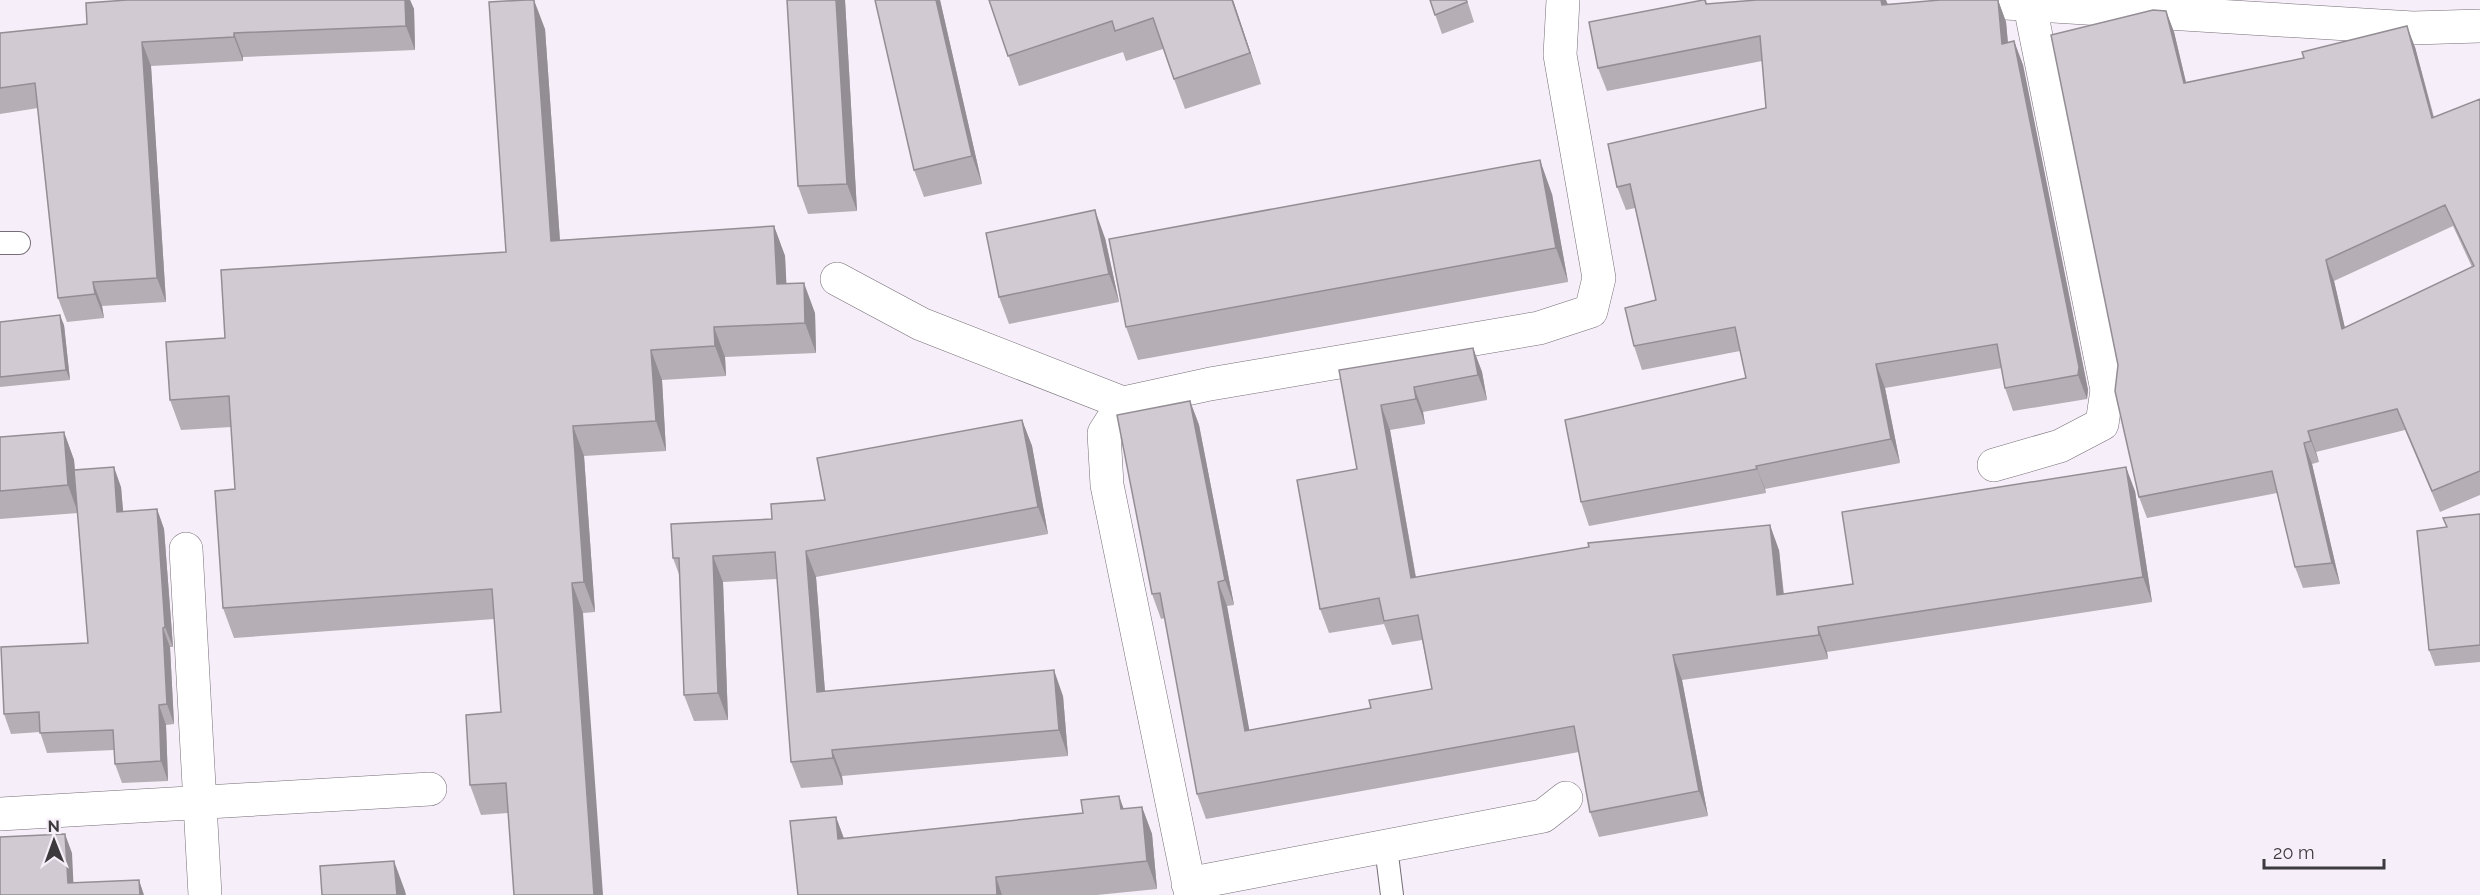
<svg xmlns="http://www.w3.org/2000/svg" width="2480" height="895" viewBox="0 0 2480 895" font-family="Raleway,sans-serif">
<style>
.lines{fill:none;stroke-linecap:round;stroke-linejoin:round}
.lane-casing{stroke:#756e76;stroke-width:24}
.street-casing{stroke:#756e76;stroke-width:34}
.lane{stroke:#fff;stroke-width:22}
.street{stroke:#fff;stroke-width:33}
.wall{fill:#b5aeb5;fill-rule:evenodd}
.shaded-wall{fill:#938d94}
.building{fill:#d2cad3;stroke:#938d94;stroke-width:1.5;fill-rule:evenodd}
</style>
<rect width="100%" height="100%" fill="#f6eef8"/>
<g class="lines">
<g class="lane-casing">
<path id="lane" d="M0,243h19
M1386,847l6,48"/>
</g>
<g class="street-casing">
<path id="street" d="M1955,0l458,28 67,-2
M837,279l84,45 202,79
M1994,465l66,-19 42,-22 5,-34 -77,-384
M186,549l19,346
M0,814l430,-25
M1188,884l355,-68 23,-18
M1191,895l-84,-410 -3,-52 19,-30 87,-19 329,-56 52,-17 8,-33 -39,-223 3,-55"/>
</g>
<use href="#lane" class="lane"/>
<use href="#street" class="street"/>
</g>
<path class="wall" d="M405,0h5l4,9 1,41 -172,7v4l-92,5 15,236 -64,4 2,12 -37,4 -9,-24 -20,-190 -38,6v-81z
M787,0h58l12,211 -49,3 -10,-28z
M940,0l42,184 -58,13 -10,-27z
M989,0h244l28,84 -76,25 -22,-60 -37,12 -3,-9 -104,34z
M1430,0h37l7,22 -32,12z
M1706,0l1,4h180l111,-4 8,22 2,20 6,-1 9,24 65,325 -1,9 -74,12 -8,-23 -3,-20 -117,20 15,75 -135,26 1,4 -177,33 -8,-24 165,-124 -6,-27 -98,19 -8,-24 22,-46 -21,-92 -9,2 -9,-23 149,-79 -4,-47 -155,30 -9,-23z
M2166,11l8,21 12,50 229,-35 19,70 46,-18v396l-40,17 -35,-82 -89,22 3,10 -7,2 28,120 -37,4 -8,-21 -18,-74 -130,25 -8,-21zM2453,226l19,41 -127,61 -11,-47z
M545,29l15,211 214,-14 11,30 1,28 29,29 1,40 -91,4 1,19 -64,4 4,71 -82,5 11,156 -12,1 -75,200 -27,2 -11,-30 31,-73 -7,-93 -260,19 -11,-30 12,-119 -4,-62 -50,3 -11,-30 55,-62 281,-86z
M1552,194l16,88 -430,78 -12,-33z
M1105,238l14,64 -110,22 -10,-27z
M0,322l64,3 6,55 -70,7z
M1473,348l9,24 5,28 -64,12 2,12 -35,6 26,147 363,-27 5,44 69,-10 282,-93 17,111 -325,50 1,7 -146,21 26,136 -109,21 -9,-25 -11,-60 -373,67 -9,-25 -32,-176 -4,1 -9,-25 38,-193 9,24 35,180 -7,1 22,124 122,-22 61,-19 -10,-49 -30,5 -8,-21 -55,9 -9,-24 37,-140 -18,-99z
M1022,420l10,26 16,88 -232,43 9,114 238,5 5,60 -226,20 1,9 -42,3 -10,-26 -14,-183 -54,3 5,138 -34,1 -10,-26 -4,-118 -7,-19 99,-39 53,-19z
M64,432l10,28 1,10 46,17 2,25 34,-3 7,20 9,118h-3l4,77 -8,1 2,56 -46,2 -7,-19 -1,-14 -67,3 -7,-21 -29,2 -7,-20 84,-71 -10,-130 -78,6v-82z
M2480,514v148l-45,4 -6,-16 18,-123 -4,-9z
M1142,807l10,27 5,55 -60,6h-299l38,-78 8,22z"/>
<path class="shaded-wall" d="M405,0h5l4,9 1,41 -9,-24z
M534,0l11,29 17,241 -11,-29z
M836,0h9l12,211 -10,-27z
M936,0h4l42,184 -10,-28z
M1232,0h1l28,84 -11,-31z
M1881,0h5l3,7 -7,-2z
M1998,0l8,22 4,46 -8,-24z
M2166,11l8,21 17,72 -7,-21z
M2407,26l8,21 24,92 -7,-21z
M234,33l9,24v4l-9,-24z
M2014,41l9,24 65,325 -1,9 -9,-24z
M142,42l9,24 15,236 -9,-24z
M1540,160l12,34 16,88 -12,-34z
M1095,210l10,28 14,64 -10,-28z
M774,226l11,30 3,58 -11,-30z
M2326,260l8,21 16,69 -8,-21z
M93,282l9,24 2,12 -9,-24z
M804,283l11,30 1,40 -11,-30z
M60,315l4,10 6,55 -4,-10z
M714,327l11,30 1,19 -11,-30z
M1473,348l9,24 5,28 -9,-25z
M651,350l11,30 4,71 -10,-30z
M1876,364l9,24 15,75 -9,-24z
M1414,387l9,25 2,12 -9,-25z
M1190,401l9,24 35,180 -9,-25z
M1381,405l9,25 30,172 -9,-24z
M1022,420l10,26 16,88 -10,-27z
M573,426l11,30 11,156 -11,-30z
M2308,431l8,21 3,10 -8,-21z
M64,432l10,28 4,53 -10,-28z
M2304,443l8,21 28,120 -8,-21z
M1756,466l9,23 1,4 -9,-24z
M114,467l7,20 4,45 -8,-20z
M2126,467l9,24 17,111 -9,-25z
M157,509l7,20 9,118 -8,-20z
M1770,525l9,25 7,70 -9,-25z
M806,551l10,26 11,141 -10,-26z
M713,556l10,26 5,138 -10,-27z
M1218,582l9,24 27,150 -9,-25z
M572,583l11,30 20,282h-9z
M1818,627l9,25 1,7 -9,-24z
M163,628l7,19 4,77 -7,-20z
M1673,655l9,25 26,136 -9,-25z
M1054,670l9,26 5,60 -9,-26z
M159,705l7,20 2,56 -7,-20z
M832,750l10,26 1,9 -10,-27z
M1119,796l10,27 -8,-14z
M1142,807l10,27 5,55 -10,-28z
M836,817l10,27 -8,-5z
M65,834l7,19 2,42 -6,-12z
M394,861l11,30 1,4h-9z
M996,877l6,18h-5z
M139,880l5,15h-4z"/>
<path class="building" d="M127,0h278l1,26 -172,7v4l-92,5 15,236 -64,4 2,12 -37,4 -23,-215 -35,5v-55l87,-9 -1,-21z
M526,0h8l17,241 223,-15 3,58 27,-1 1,40 -91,4 1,19 -64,4 5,71 -83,5 11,156 -12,1 22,312h-80l-8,-112 -36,2 -4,-70 35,-3 -9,-123 -269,19 -8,-117 20,-2 -6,-93 -59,4 -4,-58 59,-4 -4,-68 285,-18 -17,-250z
M787,0h49l11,184 -49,2z
M875,0h61l36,156 -58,14z
M989,0h243l18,53 -76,26 -21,-61 -38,13 -3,-10 -104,35z
M1430,0h36l1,2 -32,13z
M1703,0h2l1,4 51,-4h124l1,5 58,-5h58l4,44 12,-3 65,326 -1,8 -73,13 -8,-44 -121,20 15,75 -135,27 1,3 -176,33 -16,-82 181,-42 -11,-51 -101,19 -9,-38 31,-8 -26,-116 -13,3 -9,-43 158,-36 -6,-72 -162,32 -9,-46z
M2153,10l13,1 18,72 120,-25 -2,-6 105,-26 25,92 48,-19v372l-48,20 -35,-82 -89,22 3,10 -7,2 28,120 -37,4 -23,-96 -133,26 -24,-106 3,-26 -67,-330zM2445,205l29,61 -132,63 -16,-69z
M1540,160l16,88 -430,79 -17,-88z
M1095,210l14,64 -110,23 -13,-64z
M60,315l6,55 -66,7v-55z
M1473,348l5,27 -64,12 2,12 -35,6 30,173 178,-31 -1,-4 182,-18 7,70 76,-11 -11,-72 284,-45 17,110 -325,50 1,8 -146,20 26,136 -109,21 -16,-86 -377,68 -37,-201 -8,1 -35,-179 73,-14 35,179 -7,2 27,149 126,-23 -2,-8 63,-11 -14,-74 -34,6 -5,-23 -59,11 -23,-129 60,-11 -18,-99z
M1022,420l16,87 -232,44 11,141 237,-22 5,60 -227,20 1,8 -42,4 -16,-210 -62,4 5,137 -34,2 -5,-137h-6l-2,-34 101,-5 -1,-15 54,-4 -8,-42z
M64,432l4,53 -68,6v-54z
M114,467l3,45 40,-3 8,118 -2,1 4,76 -8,1 2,56 -46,3 -2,-34 -73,3 -1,-21 -35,2 -3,-67 87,-4 -14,-173z
M2480,514v131l-51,5 -12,-119 30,-4 -4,-9z
M1119,796l2,13 21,-2 5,54 -151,16 1,18h-199l-8,-74 46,-4 2,22 245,-26 -2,-13z
M65,834l3,49 71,-3 1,15h-140v-58z
M394,861l3,34h-75l-2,-29z"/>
<g transform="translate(54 841) rotate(359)" stroke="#f6eef8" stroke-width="4.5" paint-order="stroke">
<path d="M0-4.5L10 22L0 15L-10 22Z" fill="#3d3a3e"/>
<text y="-9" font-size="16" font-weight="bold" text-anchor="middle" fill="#3d3a3e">N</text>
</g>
<path d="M2264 859v9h120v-9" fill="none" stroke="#3d3a3e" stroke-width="3"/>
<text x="2273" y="859" font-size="18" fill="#3d3a3e" stroke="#f6eef8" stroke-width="4.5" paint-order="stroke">20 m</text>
</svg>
